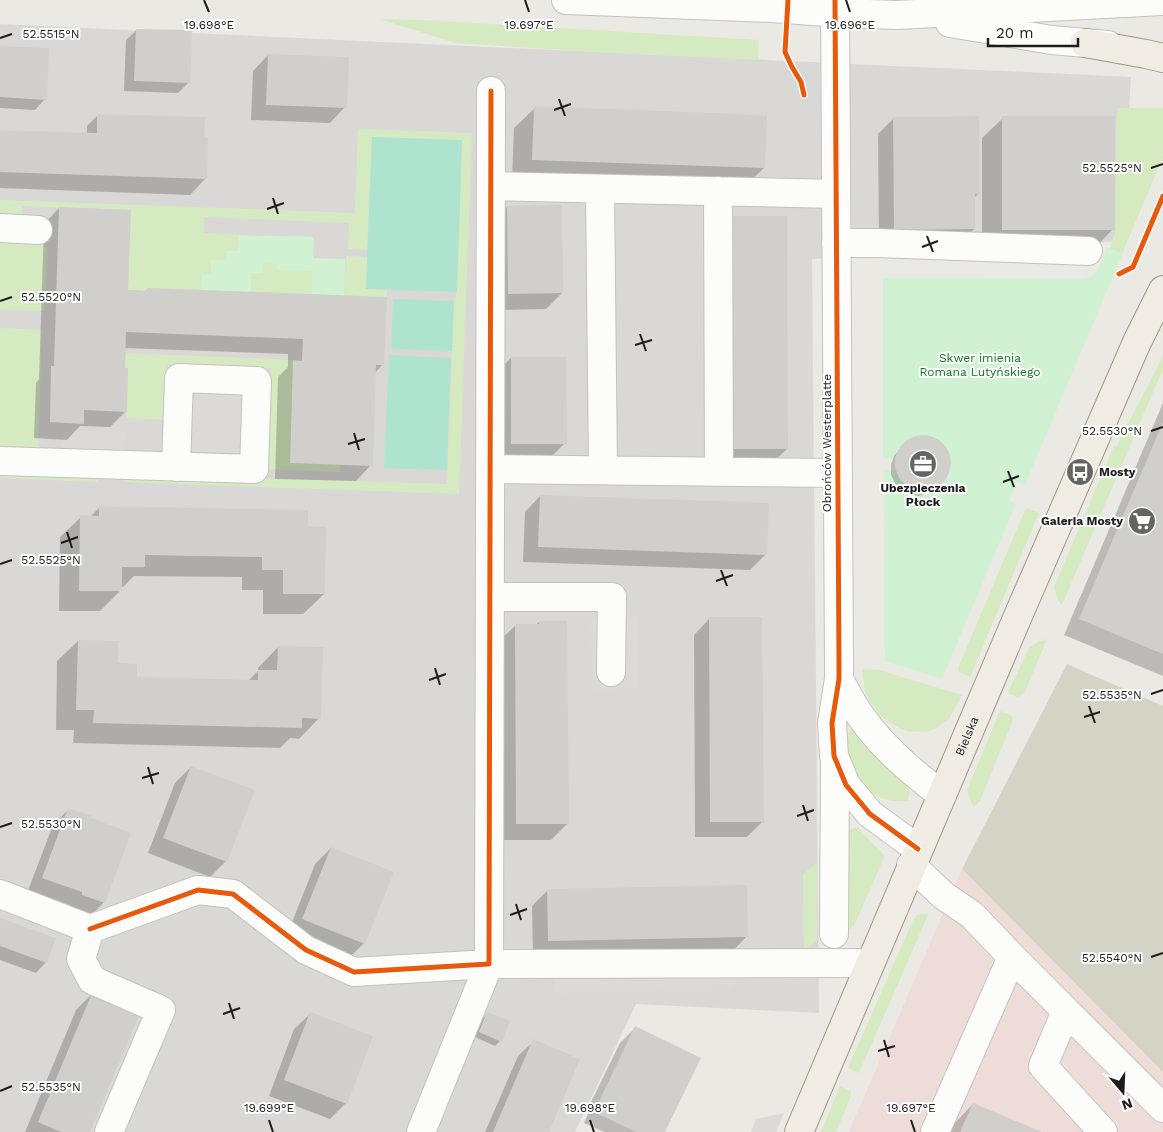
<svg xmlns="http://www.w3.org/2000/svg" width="1163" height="1132" viewBox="0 0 1163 1132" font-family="'Work Sans',sans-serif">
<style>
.residential{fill:#dad8d6}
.commercial{fill:#eedcd8}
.construction{fill:#d4d4c6}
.grass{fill:#d6eac1}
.park{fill:#d1f2d2}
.pitch{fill:#aee4cf}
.parking{fill:#dbdad8}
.shadow{fill:#0003}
.building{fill:#d1cfcb}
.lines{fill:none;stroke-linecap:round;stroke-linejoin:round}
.minor-casing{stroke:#c3c2c0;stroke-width:30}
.major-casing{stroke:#a19881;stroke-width:30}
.minor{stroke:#fcfcfb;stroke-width:28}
.major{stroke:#f0ebe3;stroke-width:28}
.cycleway-casing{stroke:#fff;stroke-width:8}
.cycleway{stroke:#e8590c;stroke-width:5}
.ticks{fill:none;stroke:#1c1c1c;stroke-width:2}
.labels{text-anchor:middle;stroke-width:4;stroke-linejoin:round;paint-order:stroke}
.park-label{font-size:12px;fill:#097b17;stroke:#fff}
.street-label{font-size:12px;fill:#1c1c1c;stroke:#fff}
.poi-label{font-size:12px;font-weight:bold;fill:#1c1c1c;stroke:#fff;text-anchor:start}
.ticks-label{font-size:12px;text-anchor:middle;fill:#1c1c1c;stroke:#fff;stroke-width:4;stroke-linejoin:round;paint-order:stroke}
</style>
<rect width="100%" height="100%" fill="#ebe9e4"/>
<path class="residential" d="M0,24l1131,53 -9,164 -310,18 7,754 -183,-9 -61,128h-575z"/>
<path class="commercial" d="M962,869l201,203v60h-314z"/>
<path class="construction" d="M1067,664l96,42v366l-201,-203z"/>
<path class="grass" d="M380,19l43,1 336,20 -1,20 -163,-8 -140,-9z
M1117,108h46v49l-49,116 -231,126v-121l200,1 9,-2 6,-6 9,-23h3l5,-15z
M358,129l114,4 -13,361 -335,-12 1,-8 322,10 7,-183 3,-9 5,-152 -90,-3 -5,113 -19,-1 1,-26 -145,-6v16l35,2 -1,17 -27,22h-9l-1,16 -54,-2v3l-19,-1 2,-80 -108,-4 -1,14 -21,-1v-19l355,13z
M0,237l37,2 10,10 -3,62 -44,-1z
M346,256l21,1 -1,32 21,1v7l-43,-1z
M262,263l16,1v6l34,1v23l-61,-2v-19z
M0,328l42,2 -4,118 -9,4h-29z
M126,353l167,7 -3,103 50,2v7l-73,-3 -102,-49 -39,-2 2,-49 -3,-1z
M1163,356v13l-101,236 -4,-5 -4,-13 60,-141 3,1 3,-8z
M0,469l98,3v10l-98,-4z
M1028,509l11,4 -69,164 -11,-5 -1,-4 67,-158z
M1047,639l-22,53 -7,5 -9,-3 -1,-2 21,-44 9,-6z
M862,669l17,1 83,25 -13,24 -11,8 -8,4 -21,1 -10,-4 -19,-12 -15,-23z
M1000,711l12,5 1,4 -33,81 -6,6 -3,-5 -4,-12z
M851,729h5l47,49 7,13 -2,10c-12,1 -23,0 -34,-7 -13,-9 -28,-35 -28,-51 -1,-5 2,-10 5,-14z
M857,827l27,28 -1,5 -29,66 -4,3 -2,-1 1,-98z
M817,863v75l-4,6 -9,8 -1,-78z
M929,913l-70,160 -11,-5 65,-148 4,-5z
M840,1086l11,5v5l-15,36h-15z"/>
<path class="park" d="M239,235l75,2 -1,21 32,1 -1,37 -32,-2v-23l-35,-1v-6l-14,-1 -1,10h-11v19l-50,-2 1,-16h9v-14h15l1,-9h11z
M1107,248l16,5 -98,232 -8,-3 -8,19 7,3 -74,175 -57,-18 -1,-191h12c11,33 57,25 55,-8 -2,-33 -48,-36 -56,-3l-12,-1v-180l200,1c18,-4 17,-15 24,-31z"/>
<path class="pitch" d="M372,137l90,3 -5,152 -91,-3z
M393,299l61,2 -2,50 -61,-2z
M389,355l62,3 -4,112 -63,-2z"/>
<path class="parking" d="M167,365l103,3 -4,110 -103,-3z
M63,430l62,2 -1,22 -62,-3z
M639,616l-1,74 -46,2 -1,-74z
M741,973l-10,17 -177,3v-16z
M784,1113l-8,19h-25l5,-13z"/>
<path class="shadow" d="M137,30l52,52 -11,11 -54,-2 2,-51z
M0,47l45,52 -10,11 -35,-2z
M268,55l77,52 -15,16 -79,-3 2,-49z
M535,108l229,60 -21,20 -231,-8 2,-52z
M98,115l105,21 2,43 -15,16 -190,-7v-57l87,3v-8z
M894,118l85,75 -5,5v31l-16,16 -79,1 -1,-112z
M1003,118l110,111 -20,21h-111v-112z
M507,207l55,86 -16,16 -53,1 -2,-87z
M59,208l68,83 17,1 3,-2 238,8 -2,66 -8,9 -4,92 -15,16 -81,-2 3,-102 10,-10v-13l-164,-6 1,64 -15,15 -30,-1 -13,14 -33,-2 2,-55 3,-4 5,-155z
M708,238l79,211 -21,20 -57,1z
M511,358l54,85 -16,16 -53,1 -1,-86z
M1163,403v273l-99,-41z
M923,437h6l10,5 7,7 4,11 -1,11 -3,5 -12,14 -15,6 -6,-1 -11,-4 -7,-8 -4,-8v-10l3,-9 9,-10 9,-7z
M540,496l226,58 -16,16 -227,-8 2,-50z
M100,507l206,20 18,67 -21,20h-40v-24h-21v-13l-108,-1 -11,11h-3v4l-20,20h-41l1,-74 21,-20h9z
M709,619l54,202 -16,16h-52l-1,-202z
M539,622l28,202 -16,16h-50l-2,-199 16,-15 21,-1z
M78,641l57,37 113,3 10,-10v-3l20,-21 41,71 -20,21 -9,-1 -10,10 -207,-5 1,-13h-18l1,-69z
M191,767l35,94 -16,16 -62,-24 27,-70z
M69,809l35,93 -15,16 -62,-25 26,-68z
M331,848l33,95 -16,16 -61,-24 28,-71z
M548,890l198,47 -15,16 -198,3 -1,-50z
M0,919l46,43 -10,11 -36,-13z
M92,994l-3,138h-64l51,-122z
M488,1013l12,28 -5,5 -20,-9 8,-19z
M310,1014l36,89 -16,16 -61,-23 25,-67z
M635,1028l29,104h-60l-20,-9 8,-18 -2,-1 30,-61z
M534,1041l13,91h-62l33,-76z
M973,1104l66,28h-89l3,-7z"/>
<path class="building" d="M136,29l56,1 -2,53 -56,-2z
M0,46l49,2 -2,52 -47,-3z
M268,54l81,3 -2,51 -81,-3z
M534,106l233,9 -2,53 -233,-8z
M97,114l108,3 -1,19 4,1 -1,42 -207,-7v-42l97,3z
M979,116l1,78h-5v35l-81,1 -1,-113z
M1002,116h113v114h-113z
M562,205l1,88 -55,1 -1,-88z
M59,207l72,3 -3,80 19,1v-3l240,9 -3,68h-8l-3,101 -83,-3 3,-103 9,1 1,-22 -177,-7 -1,36h3l-1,44 -43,-2v14l-34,-2 1,-56h3z
M728,216h59l1,233h-59z
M511,357h55l1,87h-56z
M1163,422v232l-84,-35z
M895 463a28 28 0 1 1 56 0a28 28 0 1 1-56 0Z
M540,495l229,8 -2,52 -229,-8z
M99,506l209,4v16l18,1 -1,67h-42v-24h-21v-13l-117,-2v12h-23v24h-43l1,-76 19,1z
M709,617h53l2,205h-54z
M539,621h28l2,203h-53l-1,-200h24z
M78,640l40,1v22l19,1v13l121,3v-10h19l1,-24 45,1 -2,72 -19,-1v10l-209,-5 1,-13h-18z
M191,766l64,24 -28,72 -64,-24z
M68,808l24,8 -1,2 40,15 -26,70 -23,-8v-3l-40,-14z
M331,847l63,25 -29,72 -63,-25z
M747,885l1,52 -200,4 -1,-52z
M0,918l56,20 -9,25 -47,-17z
M92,993l48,20 -50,119h-29l-23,-10z
M310,1012l63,24 -26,68 -63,-24z
M487,1012l23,9 -8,21 -23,-10z
M635,1026l66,32 -36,74h-29l-42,-20z
M533,1039l47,20 -31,73h-56z
M973,1103l69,29h-82z"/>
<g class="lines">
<g class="minor-casing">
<path id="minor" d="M566,0l206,8 67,5 58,2 266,-14
M835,0l4,663v16l-7,44 2,33 12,29 24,29 48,35
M950,23l102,17 56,5
M491,186l345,8
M600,189l3,281
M718,191l1,280
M0,228l38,2
M836,243h41l211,8
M0,461l254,8 3,-88 -78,-3 -3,89
M490,469l348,4
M490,597h122l-1,75
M839,679c5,9 10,19 15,27 22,36 55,64 88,89
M911,865l33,31 28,19 40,42 151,151
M0,894l90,35 -9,30 11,21 69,30 -52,122
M90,929l108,-39 35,4 73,56 48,22 135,-8 2,-873
M834,934l1,-170
M1066,1011l-23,55 60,66
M421,1132l68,-168 381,-1
M935,1132l77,-175"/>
</g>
<g class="major-casing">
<g id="major">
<path d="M1085,43l61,11 17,4"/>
<path id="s1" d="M799,1132l219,-516 119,-274 26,-52"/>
</g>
</g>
<use href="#minor" class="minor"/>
<use href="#major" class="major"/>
<g class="cycleway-casing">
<path id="cycleway" d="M788,0l-3,52 7,15 9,15 3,13
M835,0l4,663v16l-7,44 2,33 12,29 24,29 48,35
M1119,274l14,-7 30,-71
M90,929l108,-39 35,4 73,56 48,22 135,-8 2,-873"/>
</g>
<use href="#cycleway" class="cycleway"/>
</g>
<path class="ticks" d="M204,0l5,12M525,0l4,12M846,0l4,12M0,38l12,-4M559,99l6,17M554,110l17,-6M1151,168l12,-4M273,198l5,16M267,209l17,-6M927,236l6,16M922,247l16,-6M0,301l12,-4M640,334l6,17M635,345l17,-5M1151,431l12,-4M354,433l5,17M348,444l17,-5M1008,471l6,16M1003,482l16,-6M67,532l5,16M61,543l17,-6M0,564l12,-4M721,570l6,16M716,581l17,-6M435,668l5,17M429,680l17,-6M1151,694l12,-4M1089,706l6,17M1084,717l16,-5M148,767l5,17M142,778l17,-5M803,805l5,16M797,816l17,-6M0,827l12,-4M516,904l5,16M510,915l17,-6M1151,957l12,-4M229,1003l5,16M223,1014l17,-6M884,1040l5,17M878,1051l17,-5M0,1091l12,-5M269,1120l4,12M590,1120l4,12M911,1120l4,12"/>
<defs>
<g id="office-disc" transform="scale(1.4375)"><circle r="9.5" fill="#646462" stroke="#fff"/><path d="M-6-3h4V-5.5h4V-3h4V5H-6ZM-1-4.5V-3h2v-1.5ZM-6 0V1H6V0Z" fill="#fff"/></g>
<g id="bus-disc" transform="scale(1.4375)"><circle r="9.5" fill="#646462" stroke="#fff"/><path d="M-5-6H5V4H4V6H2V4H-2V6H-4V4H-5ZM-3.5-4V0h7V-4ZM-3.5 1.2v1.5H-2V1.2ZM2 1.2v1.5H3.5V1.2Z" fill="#fff"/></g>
<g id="supermarket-disc" transform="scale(1.4375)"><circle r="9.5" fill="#646462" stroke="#fff"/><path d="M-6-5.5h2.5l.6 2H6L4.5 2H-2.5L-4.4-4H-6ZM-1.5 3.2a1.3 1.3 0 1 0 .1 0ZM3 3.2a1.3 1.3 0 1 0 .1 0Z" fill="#fff"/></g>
</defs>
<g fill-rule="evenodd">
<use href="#office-disc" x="923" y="464"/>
<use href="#bus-disc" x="1080" y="472"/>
<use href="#supermarket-disc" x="1142" y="521"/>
</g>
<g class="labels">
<g class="park-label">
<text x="980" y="362">Skwer imienia<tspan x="980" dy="14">Romana Lutyńskiego</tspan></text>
</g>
<g class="street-label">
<text transform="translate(827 443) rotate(-90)" y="4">Obrońców Westerplatte</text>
<text dy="4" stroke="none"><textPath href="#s1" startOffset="430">Bielska</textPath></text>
</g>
<g class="poi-label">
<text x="1099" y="476">Mosty</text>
<text x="923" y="492" text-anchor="middle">Ubezpieczenia<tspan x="923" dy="14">Płock</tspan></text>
<text x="1123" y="525" text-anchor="end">Galeria Mosty</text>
</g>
</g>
<g class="ticks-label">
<text x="209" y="29">19.698°E</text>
<text x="529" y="29">19.697°E</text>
<text x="850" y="29">19.696°E</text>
<text x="51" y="38">52.5515°N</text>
<text x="1112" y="172">52.5525°N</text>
<text x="51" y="301">52.5520°N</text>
<text x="1112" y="435">52.5530°N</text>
<text x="51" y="564">52.5525°N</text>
<text x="1112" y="699">52.5535°N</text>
<text x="51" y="828">52.5530°N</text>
<text x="1112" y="962">52.5540°N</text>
<text x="51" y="1091">52.5535°N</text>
<text x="269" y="1112">19.699°E</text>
<text x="590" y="1112">19.698°E</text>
<text x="911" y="1112">19.697°E</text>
</g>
<g transform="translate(1123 1092) rotate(161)" stroke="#ffffff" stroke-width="4" paint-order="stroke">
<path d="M0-4L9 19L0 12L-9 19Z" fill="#1c1c1c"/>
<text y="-8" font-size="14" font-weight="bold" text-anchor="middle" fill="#1c1c1c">N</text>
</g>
<path d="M988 38v8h90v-8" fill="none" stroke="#1c1c1c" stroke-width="2.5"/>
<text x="996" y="38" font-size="15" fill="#1c1c1c" stroke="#ffffff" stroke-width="4" paint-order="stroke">20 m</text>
</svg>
